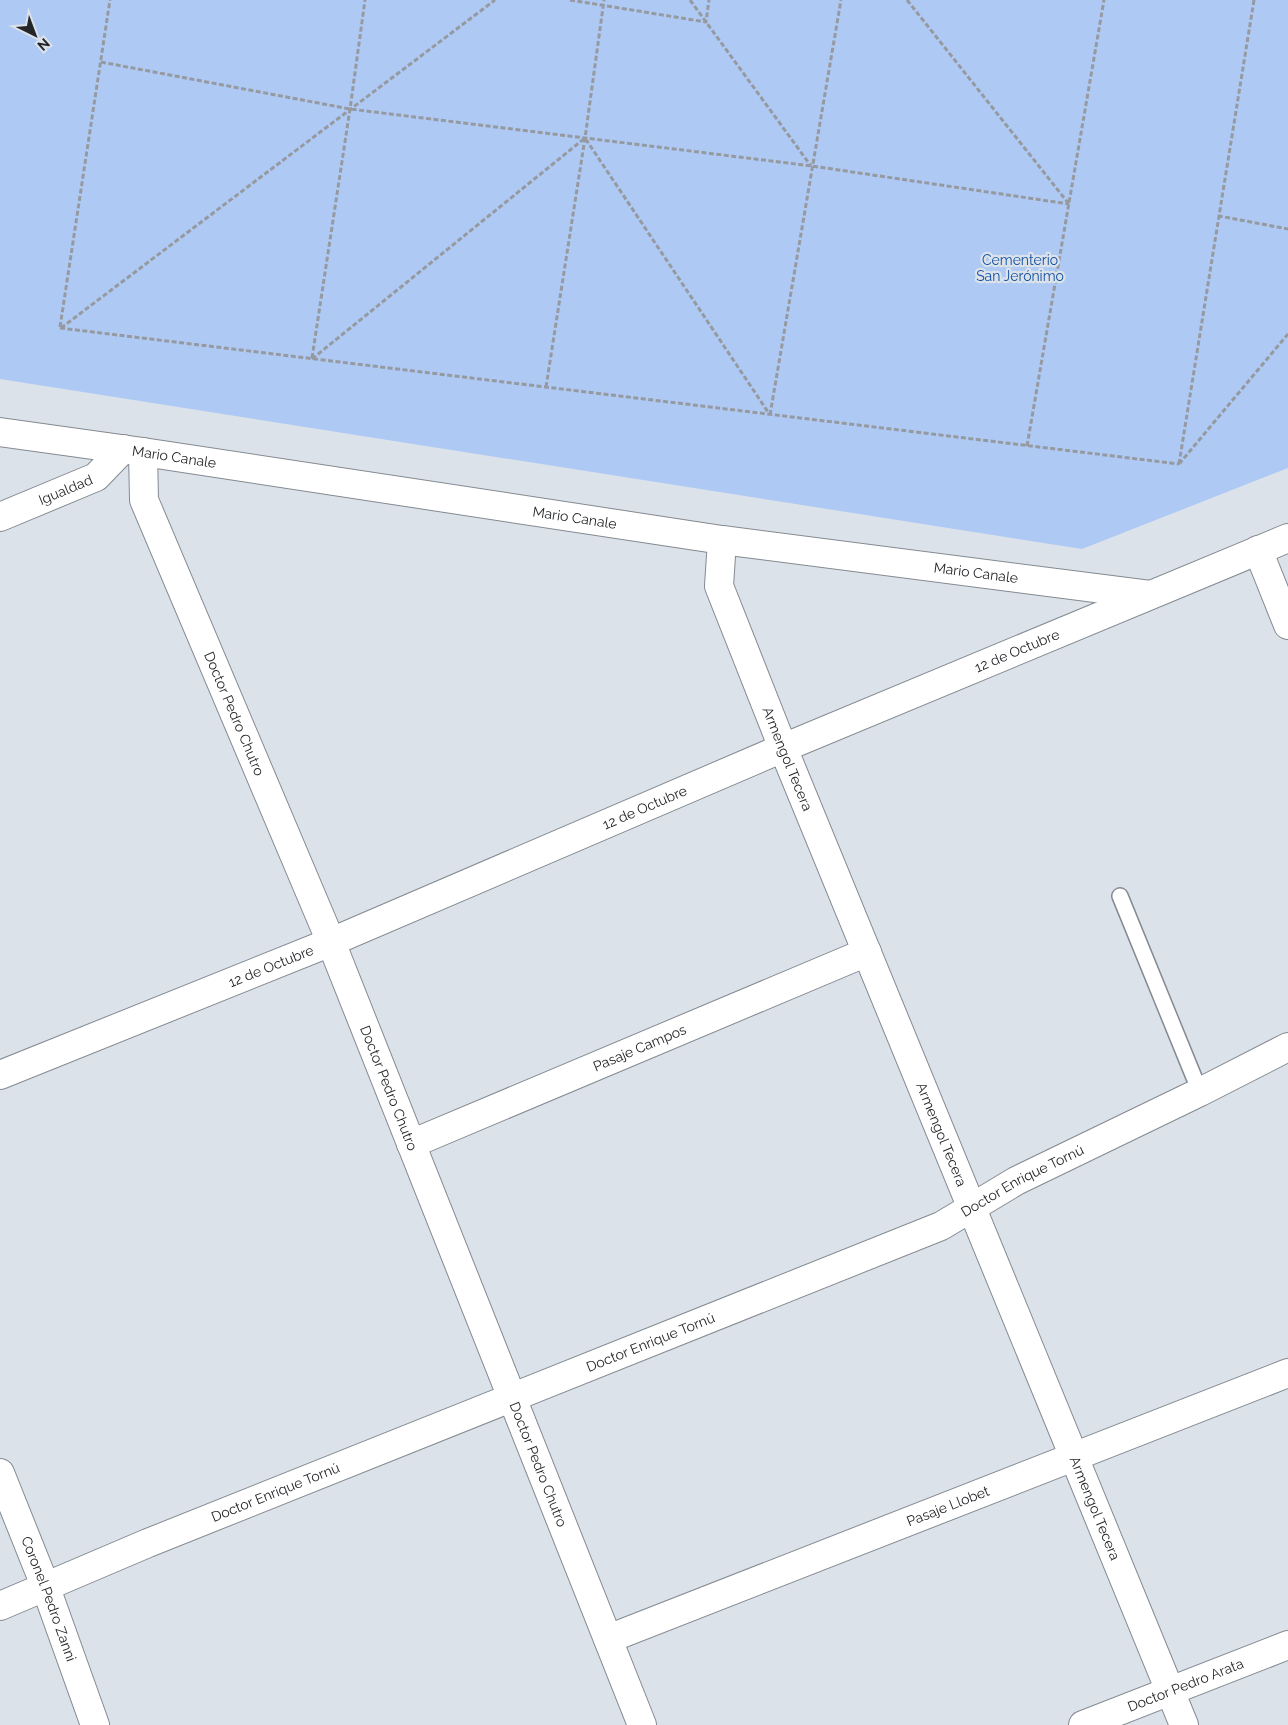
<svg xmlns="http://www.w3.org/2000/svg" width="1288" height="1725" viewBox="0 0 1288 1725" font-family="Raleway,sans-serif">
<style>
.green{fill:#aecaf4}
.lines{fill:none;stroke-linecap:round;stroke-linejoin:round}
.service-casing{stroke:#848a91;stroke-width:18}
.minor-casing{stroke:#848a91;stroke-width:30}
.secondary-casing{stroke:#848a91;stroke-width:30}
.path{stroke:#969aa0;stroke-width:3;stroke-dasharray:5 2.5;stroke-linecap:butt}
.service{stroke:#fff;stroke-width:15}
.minor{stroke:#fff;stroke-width:28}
.secondary{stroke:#fff;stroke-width:28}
.labels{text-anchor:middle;stroke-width:4.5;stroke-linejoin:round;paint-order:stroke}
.park-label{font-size:14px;fill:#1251a4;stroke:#dce2ea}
.street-label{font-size:14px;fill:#242629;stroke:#dce2ea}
</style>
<rect width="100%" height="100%" fill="#dce2ea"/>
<path class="green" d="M0,0h1288v468l-206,81 -1082,-170z"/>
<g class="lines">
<g class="service-casing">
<path id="service" d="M1120,896l80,196"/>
</g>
<g class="minor-casing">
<g id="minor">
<path id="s1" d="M0,432l143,20 579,88 428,55"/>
<path id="s2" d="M143,452l1,48 187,442 311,783"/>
<path id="s3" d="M0,517l96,-40 27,-28"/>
<path id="s4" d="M722,540l-3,46 64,162 401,977"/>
<path d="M1258,550l30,75"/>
<path id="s5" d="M0,1075l331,-133 452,-194 505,-210"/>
<path id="s6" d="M411,1144l456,-192"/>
<path id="s7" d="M0,1606l148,-63 793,-317 75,-45 184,-89 88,-45"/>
<path id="s8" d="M608,1639l680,-266"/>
<path id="s9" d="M1083,1725l205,-80"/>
</g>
</g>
<g class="secondary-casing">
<g id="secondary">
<path id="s10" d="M0,1473l46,115 49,137"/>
</g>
</g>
<path class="path" d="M570,0l136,22 3,-22
M690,0l121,166
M907,0l162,204
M1254,0l-35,216 69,13
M101,62l249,47 462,57 257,38
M60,327l50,-327
M60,328l1119,136
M61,328l434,-328
M312,358l38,-249 15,-109
M312,359l273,-221 185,277
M546,387l39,-249 19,-138
M770,415l71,-415
M1027,446l77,-446
M1179,464l40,-248
M1179,464l109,-130"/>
<use href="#service" class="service"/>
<use href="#minor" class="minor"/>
<use href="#secondary" class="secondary"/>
</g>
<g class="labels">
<g class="park-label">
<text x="1020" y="265">Cementerio<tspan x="1020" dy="16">San Jerónimo</tspan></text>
</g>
<g class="street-label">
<text dy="5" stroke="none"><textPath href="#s1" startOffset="176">Mario Canale</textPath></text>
<text dy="5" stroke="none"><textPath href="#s3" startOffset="71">Igualdad</textPath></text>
<text dy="5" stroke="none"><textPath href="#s1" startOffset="581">Mario Canale</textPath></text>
<text dy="5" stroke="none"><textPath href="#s1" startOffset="986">Mario Canale</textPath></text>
<text dy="5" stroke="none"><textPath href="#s5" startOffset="1102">12 de Octubre</textPath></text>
<text dy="5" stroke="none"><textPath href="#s2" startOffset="280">Doctor Pedro Chutro</textPath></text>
<text dy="5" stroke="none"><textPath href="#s4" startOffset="232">Armengol Tecera</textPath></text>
<text dy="5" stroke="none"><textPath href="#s5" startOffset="698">12 de Octubre</textPath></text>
<text dy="5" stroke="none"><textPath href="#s5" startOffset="292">12 de Octubre</textPath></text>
<text dy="5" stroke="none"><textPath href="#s6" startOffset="248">Pasaje Campos</textPath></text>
<text dy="5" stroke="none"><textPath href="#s2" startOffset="685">Doctor Pedro Chutro</textPath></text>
<text dy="5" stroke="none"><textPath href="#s4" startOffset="638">Armengol Tecera</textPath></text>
<text dy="5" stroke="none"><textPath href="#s7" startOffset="1108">Doctor Enrique Tornú</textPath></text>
<text dy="5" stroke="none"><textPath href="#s7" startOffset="702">Doctor Enrique Tornú</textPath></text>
<text dy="5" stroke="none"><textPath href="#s2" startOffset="1090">Doctor Pedro Chutro</textPath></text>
<text dy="5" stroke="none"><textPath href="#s7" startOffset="298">Doctor Enrique Tornú</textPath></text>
<text dy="5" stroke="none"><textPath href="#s8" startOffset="365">Pasaje Llobet</textPath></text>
<text dy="5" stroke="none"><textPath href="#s4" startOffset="1042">Armengol Tecera</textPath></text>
<text dy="5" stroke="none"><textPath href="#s10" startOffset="135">Coronel Pedro Zanni</textPath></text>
<text dy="5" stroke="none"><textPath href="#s9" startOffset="110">Doctor Pedro Arata</textPath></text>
</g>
</g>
<g transform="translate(35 35) rotate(138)" stroke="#dce2ea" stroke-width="4" paint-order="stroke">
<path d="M0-4L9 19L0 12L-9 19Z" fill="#242629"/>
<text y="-8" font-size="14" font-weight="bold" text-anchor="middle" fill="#242629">N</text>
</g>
</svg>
